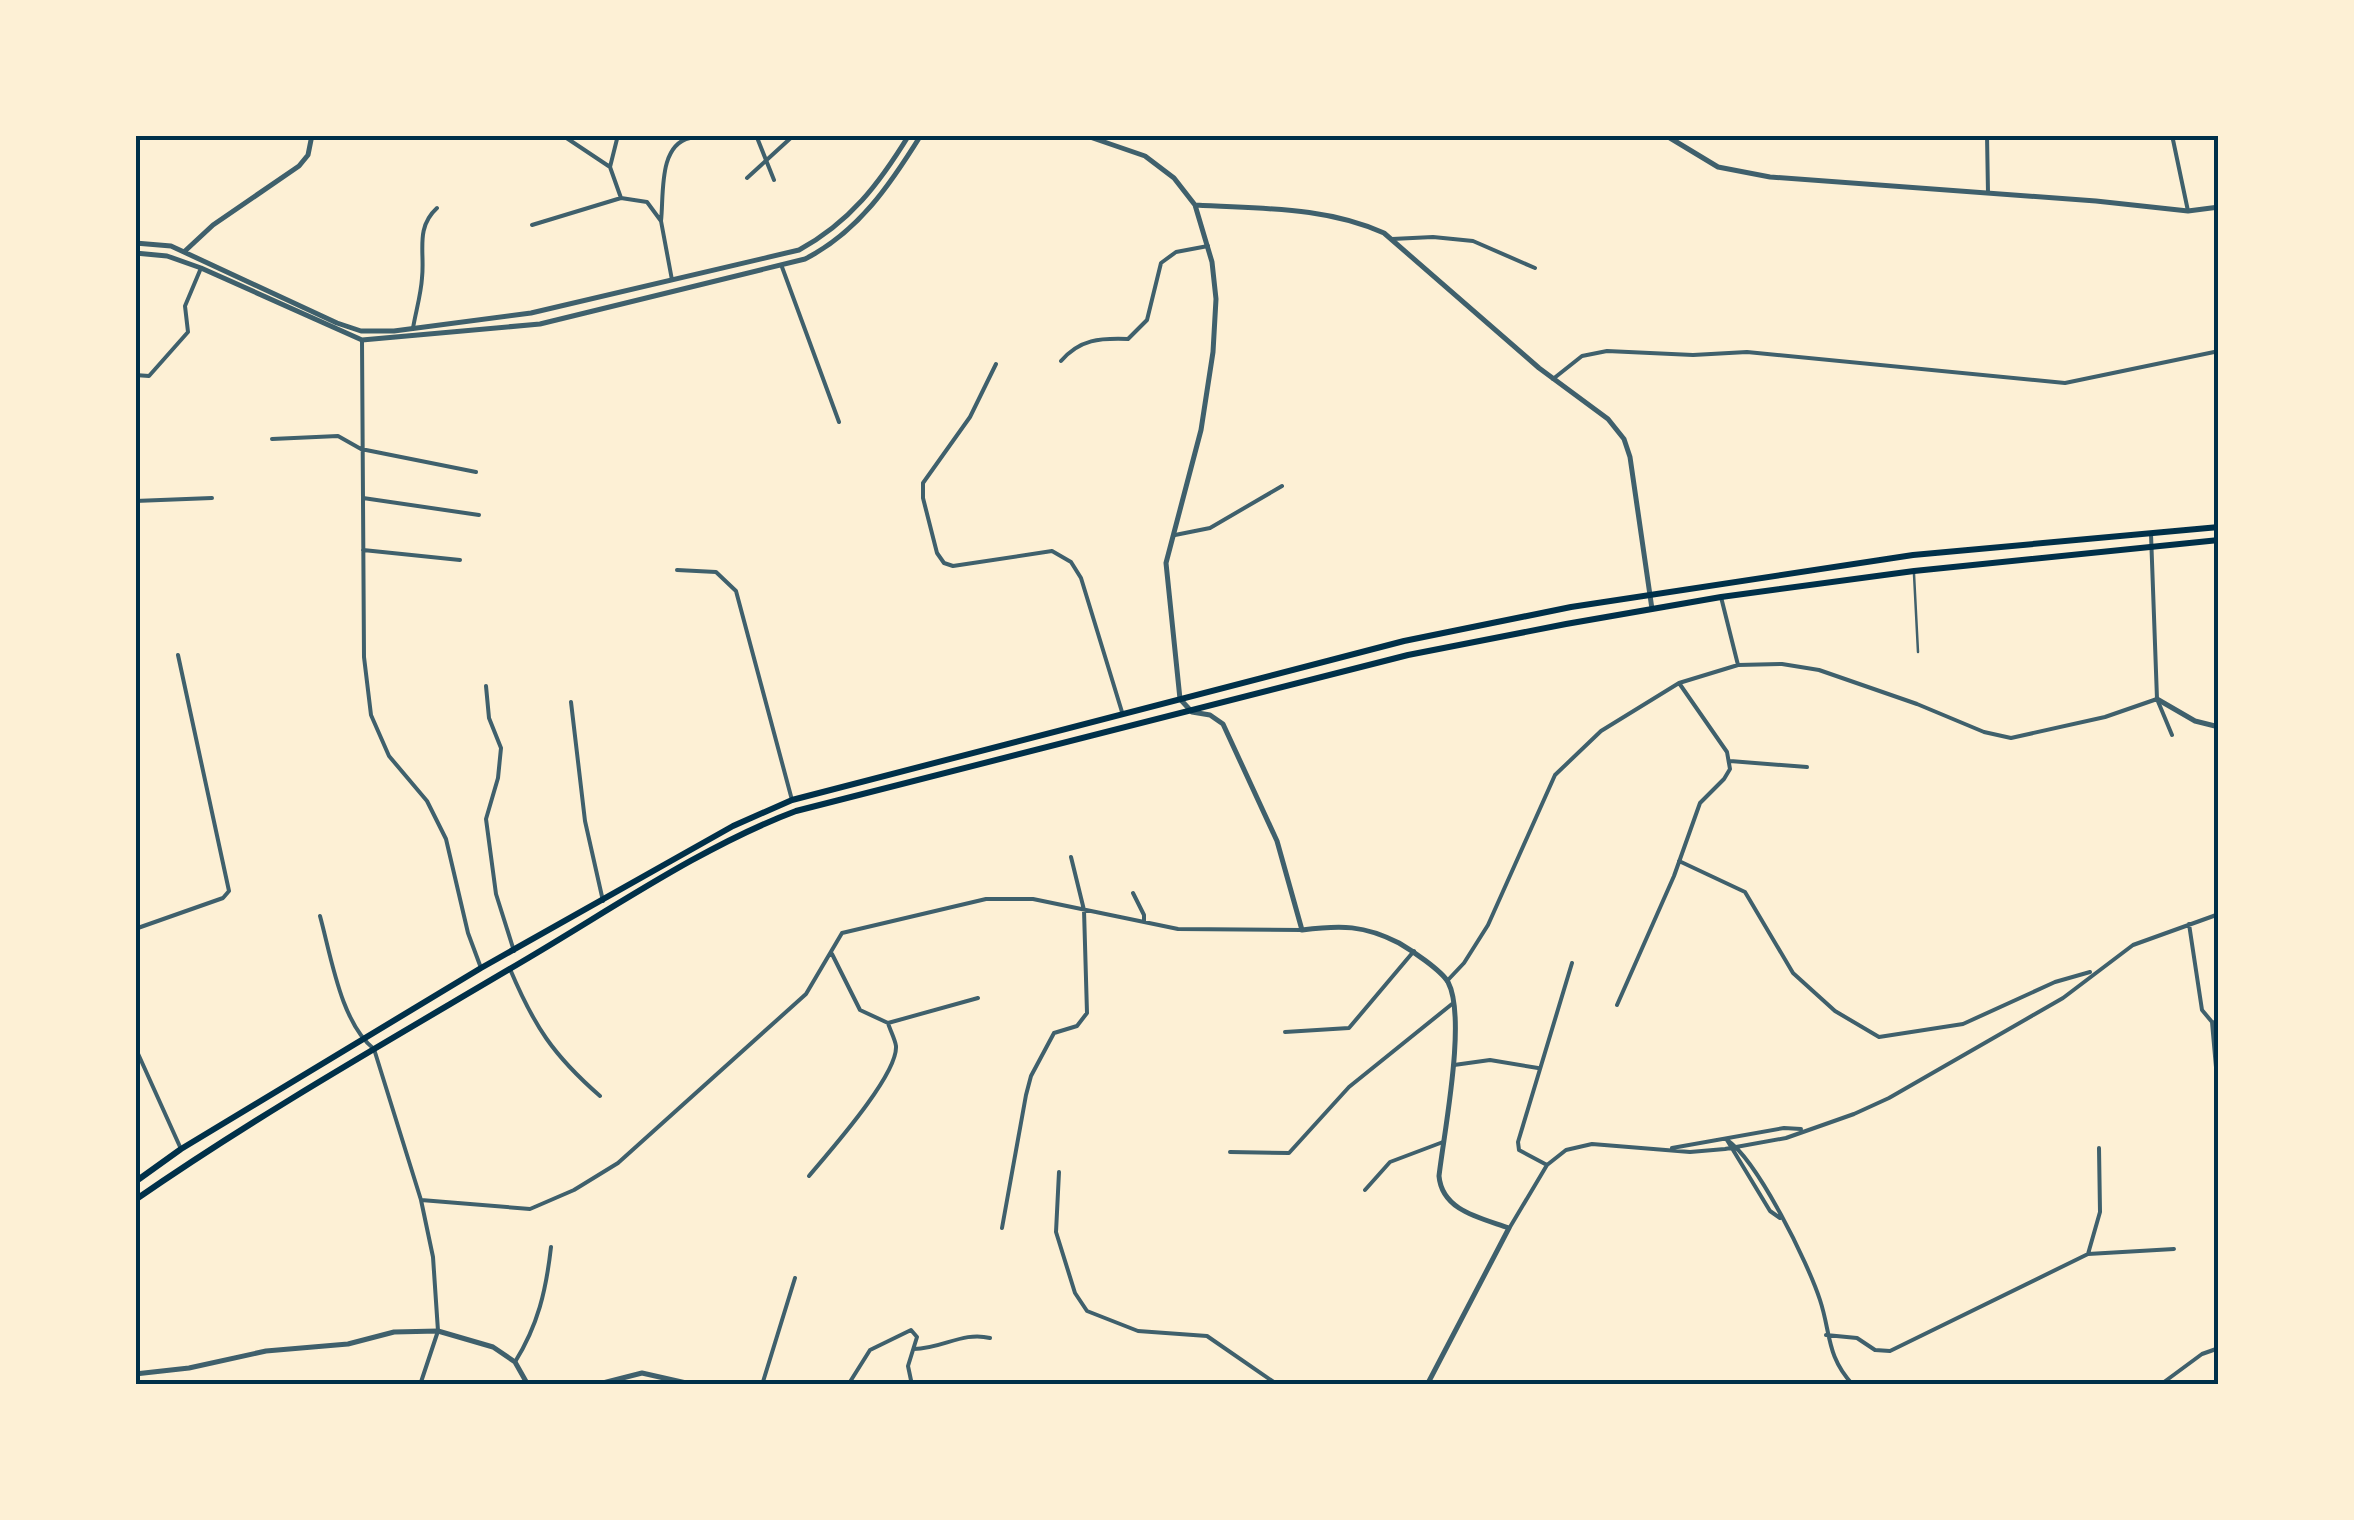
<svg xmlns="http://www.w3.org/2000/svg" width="2354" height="1520" viewBox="0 0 2354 1520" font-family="'PT Serif',serif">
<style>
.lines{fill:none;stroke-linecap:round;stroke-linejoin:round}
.pedestrian{stroke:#3f606c;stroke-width:2.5}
.minor{stroke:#3f606c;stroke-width:4}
.tertiary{stroke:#3f606c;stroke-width:5}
.secondary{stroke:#003049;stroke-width:6}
.neatline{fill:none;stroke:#003049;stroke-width:4}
</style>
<rect width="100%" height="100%" fill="#fdf0d5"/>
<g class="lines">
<path class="pedestrian" d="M1914,574l4,78"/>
<path class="minor" d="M562,135l48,32 11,31
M756,135l18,45
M1987,135l1,58
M2172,135l16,76
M610,167l8,-32
M747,178l47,-43
M661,221c3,-26 -3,-76 29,-83 12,-3 27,-1 39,-3
M532,225l89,-27 26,4 14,19 11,59
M1392,239l41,-2 40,4 62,27
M782,267l57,155
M413,328c3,-17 8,-34 9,-50 3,-26 -7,-50 15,-70
M362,341l2,316 7,58 18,41 38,45 19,38 22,94 13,35
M1061,361c19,-22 39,-23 67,-22l19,-19 14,-57 15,-11 32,-6
M996,364l-26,53 -47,66v15l14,55 7,10 9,3 99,-15 19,11 10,16 41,134
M135,375l14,1 39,-44 -3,-26 16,-38
M1553,379l29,-23 25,-5 86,4 54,-3 318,31 154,-32
M272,439l66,-3 23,13 115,23
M363,498l116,17
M135,501l77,-3
M2151,534l6,165 15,36
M1175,535l35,-7 72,-42
M363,550l97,10
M677,570l39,2 20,19 56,209
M1721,597l17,68
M486,686l3,32 12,30 -3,30 -12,41 10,75 18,57
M571,702l14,119 18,80
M1730,761l77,6
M1679,861l66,31 48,81 42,38 44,26 84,-13 92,-42 35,-10
M1133,893l11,22v7
M320,916c11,40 21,107 54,133l47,151 12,57 5,74 -18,54
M2189,924l13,86 10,12 7,1
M135,929l88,-31 6,-7 -51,-236
M510,969c24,57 43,86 90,127
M1447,981l17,-18 24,-38 67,-150 46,-44 78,-48 59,-18 44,-1 37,6 98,34 67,28 27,6 94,-21 52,-18
M1617,1005l57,-129 26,-73 24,-24 6,-10 -3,-17 -48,-69
M2212,1022l7,79
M888,1023l90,-25
M1285,1032l64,-4 65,-77
M135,1047l46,102
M1454,1065l36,-5 48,8
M1727,1140c31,21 81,123 93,160 11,33 6,56 33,85
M1727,1140l43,71 10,7
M1672,1148l112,-20 17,1
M1230,1152l59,1 60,-66 103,-83
M1547,1165l-28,-15 -1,-8 54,-179
M1059,1172l-3,60 19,61 12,18 51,20 69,5 71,49
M809,1176c20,-24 89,-101 87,-130 -1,-7 -6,-16 -8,-23l-28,-13 -28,-56
M1365,1190l25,-28 53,-20
M421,1200l109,9 44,-19 44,-27 188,-169 36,-61 144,-34h47l145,30 124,1
M1510,1227l37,-62 19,-15 26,-6 98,8 35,-3 61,-11 68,-24 35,-16 174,-100 70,-53 86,-31
M1002,1228l24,-133 5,-19 23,-43 23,-7 10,-13 -3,-103 -13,-53
M2088,1254l12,-42 -1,-64
M1826,1335l31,3 18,12 15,1 198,-97 86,-5
M914,1349c28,0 49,-18 76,-11
M515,1362c23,-37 31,-71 36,-115
M762,1385l33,-107
M848,1385l22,-35 41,-20 6,7 -9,29 4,19
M2160,1385l42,-31 17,-6"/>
<path class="tertiary" d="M1084,135l61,21 29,22 21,27 17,57 4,37 -3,53 -12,78 -35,133 14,136 12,13 18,3 13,9 54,117 25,89c39,-5 62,-5 97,13 12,7 42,27 49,39 19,36 -4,150 -9,194 3,35 42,42 70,52l-82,157
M1665,135l53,32 52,10 326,24 92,10 31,-4
M1196,205c64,4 128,1 188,28l155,135 69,51 16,20 6,18 22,152
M135,243l36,3 166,77 24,8h33l137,-18 268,-63c51,-28 80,-66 110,-115
M185,251l28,-26 86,-59 9,-11 4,-20
M135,253l32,3 34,12 161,72 178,-16 265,-65c53,-27 85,-74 116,-124
M2157,699l38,22 24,6
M135,1374l54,-6 77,-17 82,-7 46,-12 44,-1 55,16 22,15 13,23
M595,1385l47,-12 53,12"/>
<path class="secondary" d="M135,1182l46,-33 300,-181 252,-142 59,-26 612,-159 167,-34 342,-52 306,-28
M135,1200c127,-88 262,-164 395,-243 83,-49 175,-112 266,-146l612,-156 158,-31 155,-27 193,-26 305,-31"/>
</g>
<rect width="2354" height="1520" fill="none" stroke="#fdf0d5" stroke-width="275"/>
<rect x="138" y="138" width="2078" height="1244" class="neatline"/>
</svg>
